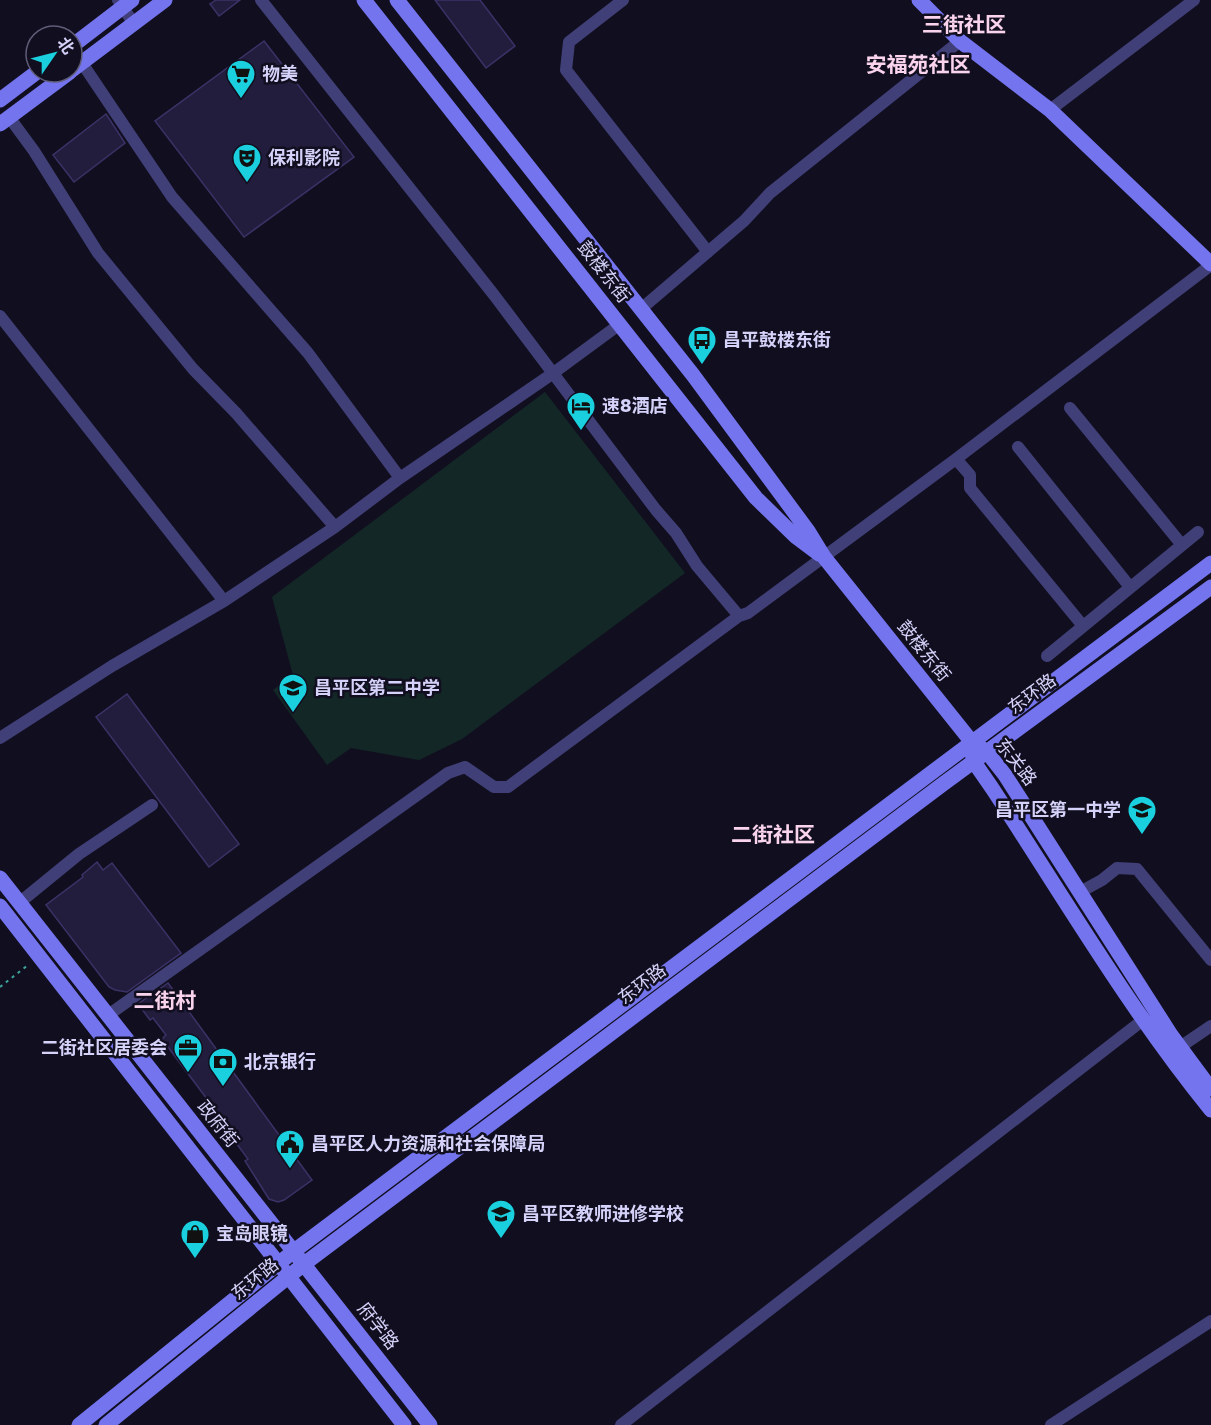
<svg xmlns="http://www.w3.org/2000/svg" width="1211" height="1425" viewBox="0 0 1211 1425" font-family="'Golos Text','Noto Sans SC',sans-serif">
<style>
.green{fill:#132826}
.building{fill:#231d3d;stroke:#3b3267;stroke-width:1.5}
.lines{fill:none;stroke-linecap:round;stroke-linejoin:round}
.path{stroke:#3ba49b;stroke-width:2;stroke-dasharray:3 4.5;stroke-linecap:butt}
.street{stroke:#403f78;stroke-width:12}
.secondary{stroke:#7474ef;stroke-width:15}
.labels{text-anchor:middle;stroke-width:5;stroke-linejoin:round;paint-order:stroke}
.poi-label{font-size:18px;font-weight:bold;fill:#d5d2fa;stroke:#110f1f;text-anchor:start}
.street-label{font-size:18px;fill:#d5d2fa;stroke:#110f1f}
.quarter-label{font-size:21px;font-weight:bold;fill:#fad3ed;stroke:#110f1f}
</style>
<rect width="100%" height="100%" fill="#110f1f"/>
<path class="green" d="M545,392l140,181 -223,166 -43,21 -68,-12 -24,17 -54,-75 20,-15 -21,-78z"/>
<path class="building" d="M216,0h24l-21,16 -9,-12z
M435,0h45l35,46 -29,22z
M264,41l90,116 -110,80 -89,-116z
M106,114l19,29 -51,39 -21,-27z
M127,694l112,150 -30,23 -113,-150z
M97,862l6,8 9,-7 69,90 -54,39 -12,-2 -6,-3 -63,-82 37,-28 -1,-2z
M168,983l144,197 -28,20 -6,2 -9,-3 -24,-38 3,-2 -28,-38 2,-2 -60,-80 4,-4 -13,-17 -3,2 -12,-16z"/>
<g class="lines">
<path class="path" d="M0,987l28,-22"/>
<path class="street" d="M118,0l16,24
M261,0l233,295 162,215 20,23 21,33 42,50
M623,0l-54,42 -3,28 142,182
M82,63l90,134 136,156 92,125
M1050,110l144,-110
M9,117l25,34 64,102 95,116 43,44 99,114
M641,309l103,-88 26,-28 190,-152
M0,316l224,285
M1070,408l112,137
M1018,447l112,140
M956,459l14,16v13l113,138
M1047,656l151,-124
M0,738l112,-72 112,-65 111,-74 65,-49 152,-104 68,-50
M1080,892l22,-12 15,-12 20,1 74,91
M19,903l60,-49 73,-49
M107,1016l341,-243 17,-6 29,20h14l231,-171 9,-3 208,-154 255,-194
M1180,1047l31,-21
M621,1425l522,-405
M1051,1425l160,-104"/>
<path class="secondary" d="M364,0l392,498 39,38 24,18
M397,0l296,375 115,156 16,26 147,184 16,11 18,23 166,260 40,54
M919,0l41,41 90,69 161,154
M72,46l60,-46
M72,70l93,-70
M0,100l37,-28
M0,124l70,-52
M972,753l2,9 18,26c71,108 137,221 219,322
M0,878l430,547
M0,906l404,519
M79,1425l215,-174 917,-688
M106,1425l198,-161 639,-480 268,-197"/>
</g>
<defs>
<g id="supermarket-pin" transform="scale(1.5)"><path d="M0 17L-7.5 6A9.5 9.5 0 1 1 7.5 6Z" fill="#1ad0de" stroke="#110f1f"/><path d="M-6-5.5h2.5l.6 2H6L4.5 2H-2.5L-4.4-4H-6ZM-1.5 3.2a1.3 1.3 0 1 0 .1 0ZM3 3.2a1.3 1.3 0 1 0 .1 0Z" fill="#111"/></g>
<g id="theatre-pin" transform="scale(1.5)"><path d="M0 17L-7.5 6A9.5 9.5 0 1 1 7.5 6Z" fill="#1ad0de" stroke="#110f1f"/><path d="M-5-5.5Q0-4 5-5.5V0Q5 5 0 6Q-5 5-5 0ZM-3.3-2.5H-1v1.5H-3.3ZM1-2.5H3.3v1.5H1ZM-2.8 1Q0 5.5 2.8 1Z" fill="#111"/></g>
<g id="bus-pin" transform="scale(1.5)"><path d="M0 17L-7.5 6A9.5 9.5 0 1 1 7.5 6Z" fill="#1ad0de" stroke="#110f1f"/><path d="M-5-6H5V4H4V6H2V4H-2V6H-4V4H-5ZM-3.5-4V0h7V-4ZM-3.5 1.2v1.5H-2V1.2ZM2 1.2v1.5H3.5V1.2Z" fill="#111"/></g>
<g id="hotel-pin" transform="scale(1.5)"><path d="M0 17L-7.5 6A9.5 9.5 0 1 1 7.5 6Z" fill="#1ad0de" stroke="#110f1f"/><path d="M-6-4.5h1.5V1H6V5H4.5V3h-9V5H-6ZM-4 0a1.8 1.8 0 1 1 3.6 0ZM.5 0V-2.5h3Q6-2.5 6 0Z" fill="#111"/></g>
<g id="school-pin" transform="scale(1.5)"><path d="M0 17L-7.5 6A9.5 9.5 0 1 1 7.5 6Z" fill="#1ad0de" stroke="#110f1f"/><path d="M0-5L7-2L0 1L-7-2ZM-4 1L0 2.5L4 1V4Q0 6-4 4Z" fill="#111"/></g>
<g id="office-pin" transform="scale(1.5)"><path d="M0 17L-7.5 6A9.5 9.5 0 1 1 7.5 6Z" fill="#1ad0de" stroke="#110f1f"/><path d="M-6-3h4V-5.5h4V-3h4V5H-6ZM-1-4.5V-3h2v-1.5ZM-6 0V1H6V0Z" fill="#111"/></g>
<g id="bank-pin" transform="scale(1.5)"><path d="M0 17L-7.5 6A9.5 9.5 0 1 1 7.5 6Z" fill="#1ad0de" stroke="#110f1f"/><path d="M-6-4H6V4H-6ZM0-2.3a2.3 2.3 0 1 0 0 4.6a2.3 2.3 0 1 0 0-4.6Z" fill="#111"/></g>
<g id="civic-pin" transform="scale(1.5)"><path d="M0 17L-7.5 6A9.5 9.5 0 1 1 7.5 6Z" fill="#1ad0de" stroke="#110f1f"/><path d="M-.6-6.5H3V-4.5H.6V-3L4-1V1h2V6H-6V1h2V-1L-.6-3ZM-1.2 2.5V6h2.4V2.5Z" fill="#111"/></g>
<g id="shop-pin" transform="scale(1.5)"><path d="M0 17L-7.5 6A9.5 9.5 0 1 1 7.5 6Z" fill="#1ad0de" stroke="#110f1f"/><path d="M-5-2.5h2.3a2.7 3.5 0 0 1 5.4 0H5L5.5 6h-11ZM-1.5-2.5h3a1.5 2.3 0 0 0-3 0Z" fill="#111"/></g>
</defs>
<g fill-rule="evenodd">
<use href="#supermarket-pin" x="241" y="74"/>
<use href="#theatre-pin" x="247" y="158"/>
<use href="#bus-pin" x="702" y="340"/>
<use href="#hotel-pin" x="581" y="406"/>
<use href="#school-pin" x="293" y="688"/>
<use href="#school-pin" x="1142" y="810"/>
<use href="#office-pin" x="188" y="1048"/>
<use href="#bank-pin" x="223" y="1062"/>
<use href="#civic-pin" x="290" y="1144"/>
<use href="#school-pin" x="501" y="1214"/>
<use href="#shop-pin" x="195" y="1234"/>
</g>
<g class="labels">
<g class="poi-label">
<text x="262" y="80">物美</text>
<text x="268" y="164">保利影院</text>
<text x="723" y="346">昌平鼓楼东街</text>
<text x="602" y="412">速8酒店</text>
<text x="314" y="694">昌平区第二中学</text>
<text x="1121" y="816" text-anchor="end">昌平区第一中学</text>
<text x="167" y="1054" text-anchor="end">二街社区居委会</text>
<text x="244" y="1068">北京银行</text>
<text x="311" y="1150">昌平区人力资源和社会保障局</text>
<text x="522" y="1220">昌平区教师进修学校</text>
<text x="216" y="1240">宝岛眼镜</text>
</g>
<g class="street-label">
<text transform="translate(604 272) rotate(52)" y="6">鼓楼东街</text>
<text transform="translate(924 651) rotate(51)" y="6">鼓楼东街</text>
<text transform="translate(1032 694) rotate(-36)" y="6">东环路</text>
<text transform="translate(1016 762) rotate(52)" y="6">东关路</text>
<text transform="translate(642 984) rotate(-37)" y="6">东环路</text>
<text transform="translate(218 1124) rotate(51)" y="6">政府街</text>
<text transform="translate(255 1279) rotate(-39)" y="6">东环路</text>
<text transform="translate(378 1326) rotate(52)" y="6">府学路</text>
</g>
<g class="quarter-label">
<text x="964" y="32">三街社区</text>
<text x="918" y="72">安福苑社区</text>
<text x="773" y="842">二街社区</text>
<text x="165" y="1008">二街村</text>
</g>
</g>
<g transform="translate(54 54) rotate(55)"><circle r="28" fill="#110f1f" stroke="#5f5d77" stroke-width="1.5"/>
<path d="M0-4.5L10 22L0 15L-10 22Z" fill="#1ad0de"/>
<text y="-9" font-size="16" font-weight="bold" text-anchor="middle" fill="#d5d2fa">北</text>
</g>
</svg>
